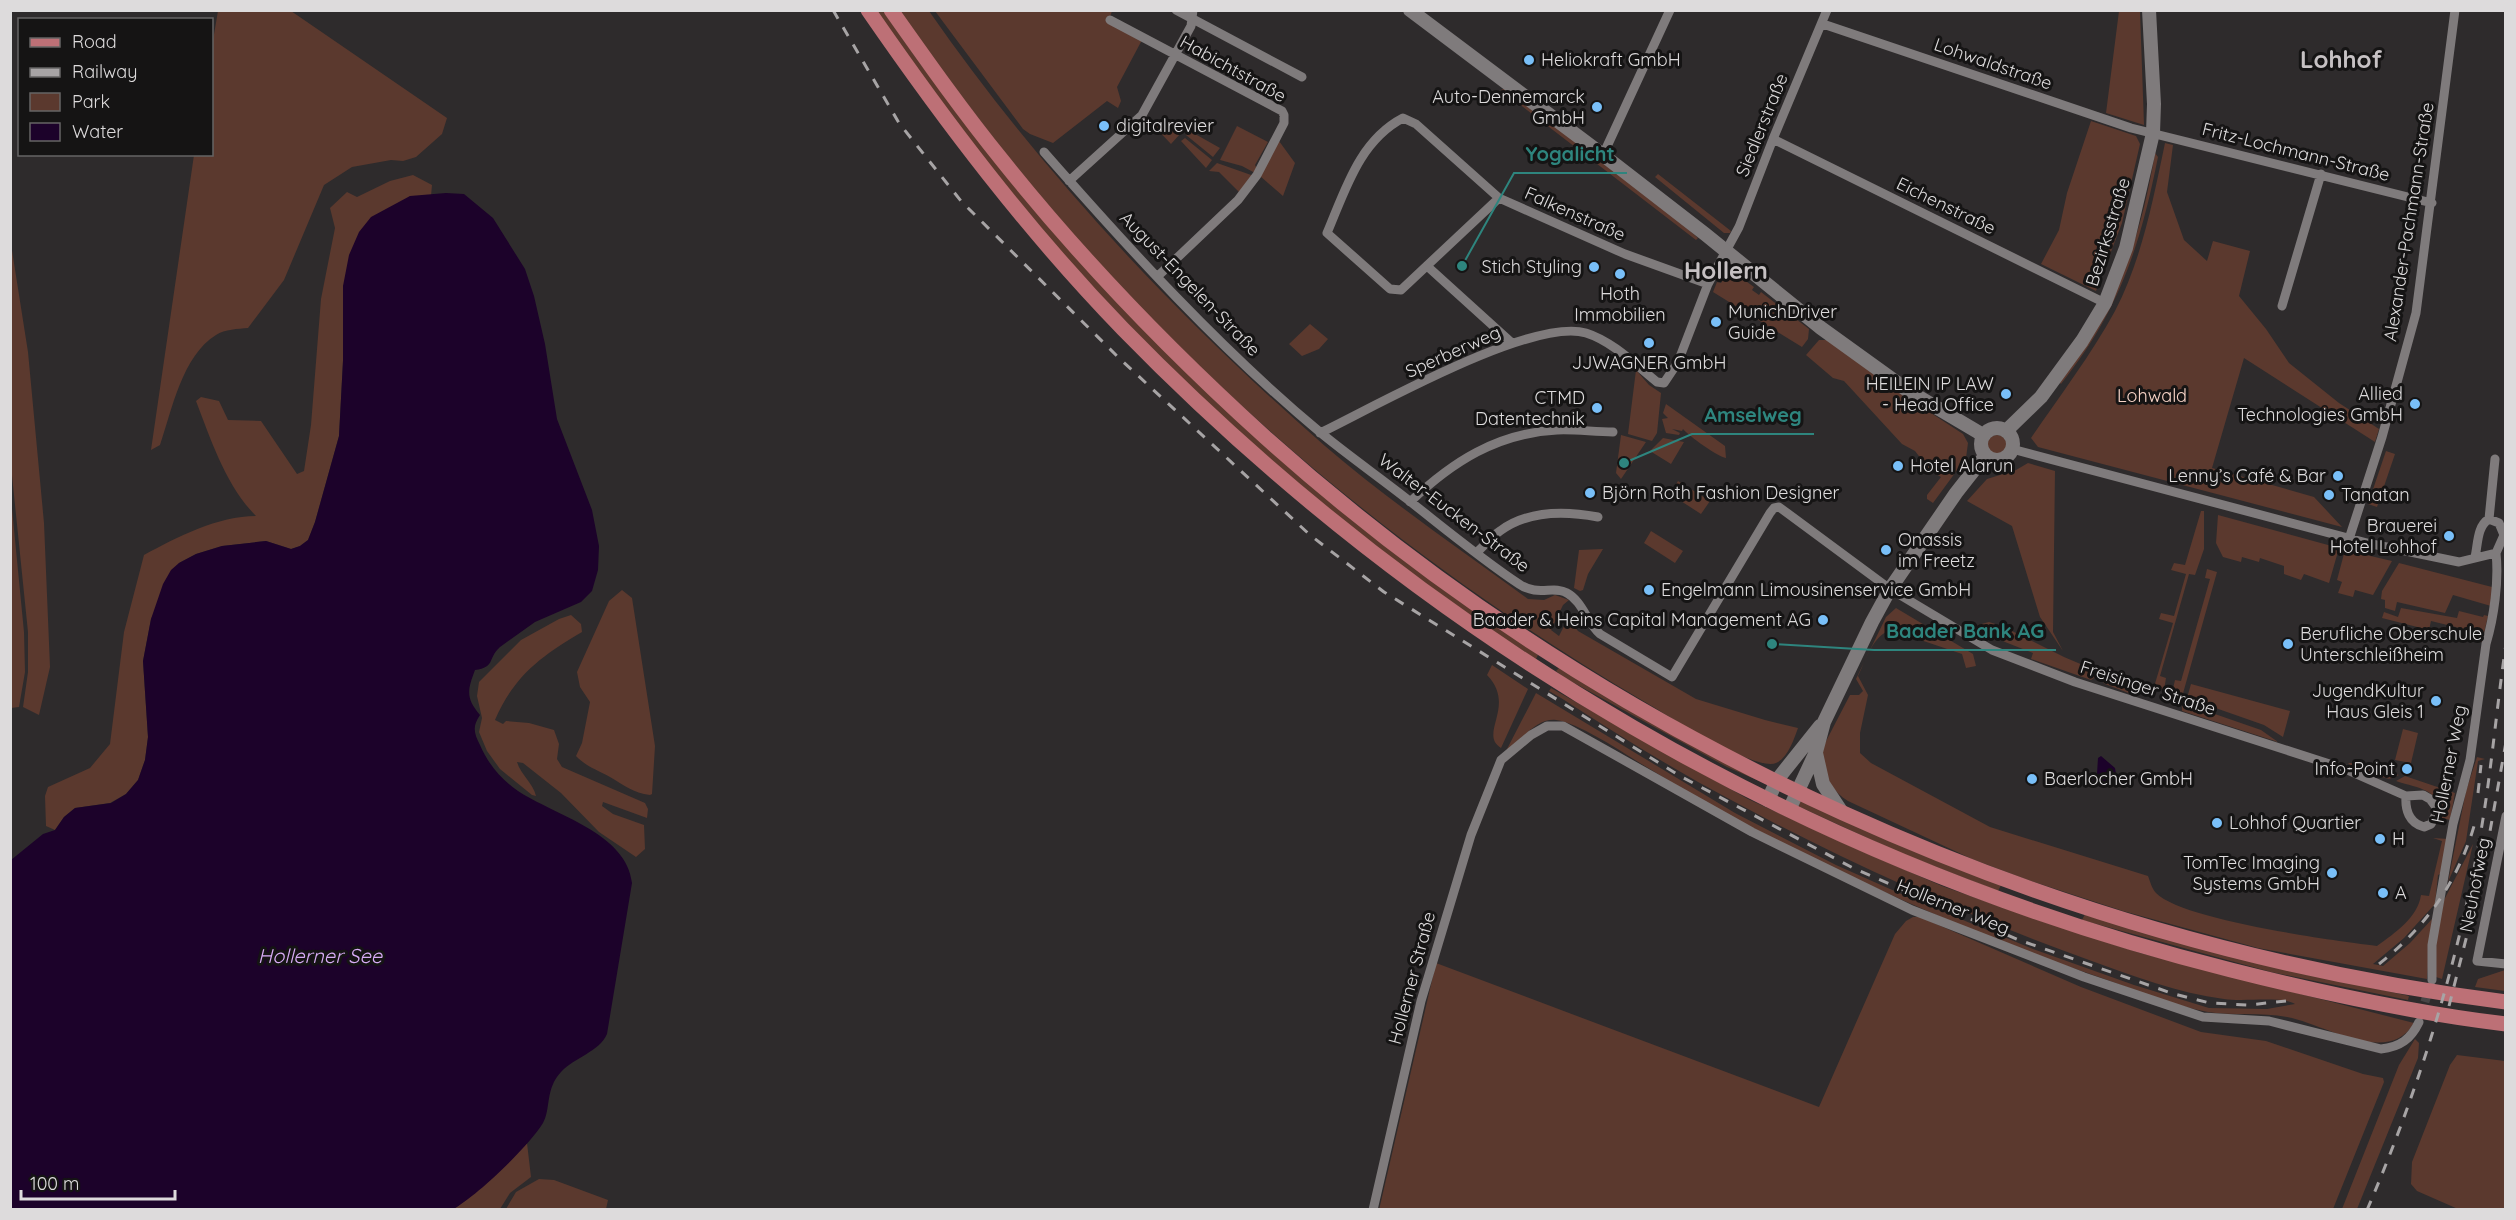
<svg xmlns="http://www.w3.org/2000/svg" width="2516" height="1220" viewBox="0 0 2516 1220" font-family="Quicksand,sans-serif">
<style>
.green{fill:#5b392e}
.water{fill:#1c022a}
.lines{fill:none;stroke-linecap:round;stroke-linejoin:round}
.street-tunnel{stroke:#484546;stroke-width:9;stroke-dasharray:9 4.5;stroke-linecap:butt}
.street{stroke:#7f7b7c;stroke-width:9}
.secondary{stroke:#7f7b7c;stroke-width:14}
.primary{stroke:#bd7076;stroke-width:15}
.rail{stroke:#a7a4a5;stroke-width:3;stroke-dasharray:10 10;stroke-linecap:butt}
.poi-dot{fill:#79bff8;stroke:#151414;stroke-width:2}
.labels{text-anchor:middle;stroke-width:6;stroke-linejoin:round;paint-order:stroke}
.poi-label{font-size:18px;fill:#dddbdc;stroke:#151414;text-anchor:start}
.street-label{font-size:18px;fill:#dddbdc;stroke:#151414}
.park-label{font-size:18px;fill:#f8d4c7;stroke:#151414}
.water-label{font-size:20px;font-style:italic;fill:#d8acf6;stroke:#151414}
.district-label{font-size:24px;font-weight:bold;fill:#c6c1c3;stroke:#151414}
.leader{fill:none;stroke:#2e857e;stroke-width:2}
.callout-dot{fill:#2e857e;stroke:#151414;stroke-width:2}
.callout-label{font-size:20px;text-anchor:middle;font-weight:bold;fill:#2e857e;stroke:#151414;stroke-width:6;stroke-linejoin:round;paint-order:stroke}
</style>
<rect width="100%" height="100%" fill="#2e2b2c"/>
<path class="green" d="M218,11h73l156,107 -5,16 -26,23 -13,4 -12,-1 -39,7 -28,18 -40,95 -36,48c-10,1 -23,1 -32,7 -34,21 -44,75 -56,110l-9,5 43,-295 18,-1v-108z
M876,11h7l38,54 184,224 345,302 88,64 -2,4c-210,-135 -397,-305 -553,-500 -38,-48 -71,-99 -107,-148z
M898,11h31c112,161 248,306 396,435 64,55 135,103 203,153l16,1 11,-5 14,5 -6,5 -12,25 8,6 9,-18 10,13 118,68 69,21 33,8c-4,11 -10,30 -22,35 -20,9 -109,-48 -131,-61 -212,-124 -406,-281 -570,-465 -64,-72 -120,-149 -177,-226z
M935,11h177l-4,12 34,17 -25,47 4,14 -3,7 -11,-7 -54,42 -23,-9 -7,-5z
M2119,11h21l4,114 -38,-12z
M1506,88l165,126 27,24 -2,2 -195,-150z
M1143,118l35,15 2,1 -9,10 -19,-20 -11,-3z
M2091,121l45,15 4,8 -18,79 -26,68 -55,-27 18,-34 8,-37z
M1237,126l31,16 -13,23 2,4 -2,4 -13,-7 -22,-6z
M1188,130l32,18 -7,9 -27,-22z
M1185,138l27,22 -6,8 -25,-27z
M1279,141l16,22 -12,33 -23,-20z
M2165,143l8,2 -6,47 17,48 23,21 6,-20 37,10 -11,45 27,33 23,34 50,40 40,26 -4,13 -131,-84 -32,110 102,29 28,30 -304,-80 -7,-9c28,-41 60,-83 84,-127 27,-52 38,-111 50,-168z
M2155,153l3,4c-18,90 -39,154 -97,227l-2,-2c56,-72 81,-139 96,-229z
M1217,163l37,13 -15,16 -20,-20 -10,-1z
M1658,174l73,57 -1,2h-6l-69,-56z
M413,175l19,10 -1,11h-21l-67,90v75l-4,75 -24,86 -7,18 -8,6 -9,3 -25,-8 -44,5 -26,8 -17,9 -28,56 -8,42 5,76 -3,23 -7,20 -12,14 -16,9 -35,5 -11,9 -9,13 -9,-4 -1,-30 3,-9 42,-19 20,-24 14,-112 20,-77c33,-18 74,-39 112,-39 -30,-30 -45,-76 -60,-115l5,-4 18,4 9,19 33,1 36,53 7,-3 7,-46 10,-126 14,-71 -5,-20 17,-16 10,5 33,-16z
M11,244l17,108 16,171 6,144 -11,48 -16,-8 5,-35v-40l-18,-176z
M1728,268l26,19 -2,3 7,5 2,-3 48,37 -1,10 -6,8 -89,-55 4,-10 4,1 4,-8 -3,-2v-2z
M1310,324l18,15 -9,10 -17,7 -13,-12z
M1819,340h8l75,54 61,40 5,9 -2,15 -33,45 -6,-4v-4l14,-18 -17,-10 -2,-7 -7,-9 -13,-7 -58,-63 -11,-3 -27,-23z
M1636,370l13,15 12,8 -4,40 -5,8 -24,-7z
M1666,404l59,42 1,12c-8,-1 -37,-22 -43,-29l-1,2 -10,-2 8,4 -1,2 -13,-2 -4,-14 6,-1 -5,-5z
M1621,435l25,7 -25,37 -5,-6z
M1987 445a10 10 0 1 1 20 0a10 10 0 1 1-20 0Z
M1663,438l21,4 -13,22 -21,-13z
M2386,451l9,3 -18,53 -9,-3z
M2028,463l27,8 -2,161 10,19 -23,-34 -28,-91 -45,-25 20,-22 29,-9z
M1678,481l32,20 -9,13 -31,-20z
M10,488l14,144 1,40 -6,35 -8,1z
M2201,511h3v38l-9,26 -6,-1 -29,102 6,2 -2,12 -10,-3 19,-64 -14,-4 2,-6 13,3 12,-42 -15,-4 3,-7 11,2z
M2218,515l121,33 -10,35 -25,-9 -3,6 -17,-6v-8l-24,-8 -1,4 -17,-5 -1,5 -18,-5 -7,-14z
M1651,531l32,20 -8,12 -31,-20z
M1603,549l-15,25 -5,16 -3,1 -6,-3 5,-38z
M2345,550l47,11 -19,34 -18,-5 -2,7 -15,-4 4,-11 -5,-2z
M2399,563l93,24 -1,19 -38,-11 -8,18 -48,-11 -2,9 -10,-3v-8l-4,-1 1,-8z
M2207,569l10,3 -35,125 -10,-4 3,-13 6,1 29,-102 -5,-1z
M622,590l10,8 23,148 -3,48 -2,1c-17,-2 -26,-10 -40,-18 -14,-8 -22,-9 -34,-21l6,-13 8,-41 -10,-15 -3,-15 32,-71z
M1896,608l77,46 3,12 -10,2 -4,-14 -71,-24c-18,5 -25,30 -33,46l10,19 -8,38v20l11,10 119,64 158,49c2,5 4,13 8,17 26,27 179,48 221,53 18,-13 41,-29 44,-51l8,1 13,-55 -9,-3 16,1 -7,34 -4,2 -3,29 -31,34 -31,26 10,2 27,-23 22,-24 -5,60 -169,-31 -135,-37 -95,-31 -56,-21 -124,-58c-19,-12 -29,-32 -24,-56l26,-50h9l4,-4 -7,-12 30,-62z
M2401,608l56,10 2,-7 24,6 1,-2 4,1 -6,26 -7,-1 1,-9 -45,-11 -2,9 -47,-12 2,-6 14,5z
M571,615l10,9 1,8c-41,24 -68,44 -87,88l8,4 3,-3 23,2 25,7 5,14 -2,15 5,8 83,36 3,6 -1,9 -44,-16 -1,4 11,8 31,11 1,24 -9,8 -37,-25 -38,-39 -38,-30 -6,-1c4,13 16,21 19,34l-4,-1 -32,-26 -13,-18 -8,-19 3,-14 -5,-22 2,-14 42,-42 38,-21z
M1989,622l13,4 62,31 33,14 -3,7 -3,2 -60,-21 2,-6 -28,-11 -21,-12 -4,5 -9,-4 -1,-4z
M1492,665l36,24 -27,59c-23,-14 16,-42 -14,-73z
M1559,668l109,64 98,52 -39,-17 -162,-89 -9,-7z
M2104,674l30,11 -3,9 -26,-10 -3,-3z
M2191,684l99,27 -7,26 -19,-12 -77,-27z
M1551,688l197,111 93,43 101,44 102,36 96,31 274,70c-26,44 -89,1 -127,-6 -26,-5 -53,-1 -79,-5 -38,-7 -74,-23 -109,-35 -114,-38 -223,-87 -330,-140 -45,-23 -90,-50 -134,-77 -19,-12 -57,-37 -79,-40 -18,-2 -33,17 -45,29h-4l29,-56 199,120 101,52 81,36 116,48 101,36 75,23 58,1 28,-5c-12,-8 -52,-2 -71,-5 -46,-6 -91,-23 -135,-39 -122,-44 -242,-97 -356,-159 -59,-31 -116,-67 -172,-103l-12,-7z
M2186,704l75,26 17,12 -96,-31v-5z
M2403,729l15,4 -7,30 -16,-3z
M2477,757l8,2 -7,2 -12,80 -18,41 18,-91z
M2348,763h7l44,12 -10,4 -34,-10z
M2405,776l50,17 -5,27 -8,-2c-3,-30 -22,-29 -46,-37z
M1800,800l99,45 102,40 -3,6 -100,-39 -98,-45 -2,-3z
M2473,844l-31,135 -6,-2v-34l8,-43z
M2085,914l132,39 192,43 -1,4 -137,-28 -189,-52z
M1913,917h7l161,70 120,45 65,9 97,33 20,4 1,4 -51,127 -954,1 57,-247 383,144 76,-173 11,-13z
M2505,970v21l-30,-4 3,-8z
M2415,1039l4,4 -1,15 -61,151h-15l57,-144z
M2457,1055l48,6v148h-47l-41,-18 -6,-7 1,-22 38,-97z
M527,1143l4,34 -21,16 -10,16 -47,1 30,-24z
M539,1179l15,1 54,20 -2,9h-100l10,-17z"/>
<path class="water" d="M446,193l18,1 29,24 32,51 9,27 11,48 12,75 35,91 7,36 -1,24 -6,21 -11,11 -46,20 -35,25c-13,12 -4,20 -25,23 -8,21 -9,28 5,45 -8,12 -6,18 0,30 8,19 21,34 38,46 36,24 109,42 114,92l-25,151c-8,18 -32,23 -46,38 -16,17 -10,37 -18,51 -14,23 -67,74 -90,86h-442v-349l32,-26 12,-4 9,-13 11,-9 36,-5 15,-9 12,-14 7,-20 3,-23 -5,-76 8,-42 12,-35 8,-14 8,-7 17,-9 26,-8 44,-5 25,8 9,-3 8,-6 7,-18 24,-86 4,-75v-75l6,-31 10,-23 12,-15 39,-21z
M2101,756l14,12 2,12 -6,5 -11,2 -7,-5 1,-6 3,-2 1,-16z"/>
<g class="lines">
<path class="street-tunnel" d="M2421,1015l9,-30"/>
<path class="street" d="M1176,10l126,67
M1110,20l172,91 2,4v8l-27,52 -19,25 -80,76
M1823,24l308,104 301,75
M1773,139l332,164
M1044,152c86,98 176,197 277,281 28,23 58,44 86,66 37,29 73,59 112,85 19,13 34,1 48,9 15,8 20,29 33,41l72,43 98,-164 4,-5 5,-1 111,82 102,61 83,32 270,87 61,27 17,-1 7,4 6,8v7l-5,10 -7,3c-15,-4 -19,-17 -18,-31
M1603,155l67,-145
M1069,181l73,-66 49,-89 2,-16
M1499,198l-98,92 -11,-1 -63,-56c18,-42 32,-92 76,-115l13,6 83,74 126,56 83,30
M1427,266l85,77
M2282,306l39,-132
M1320,433c54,-26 212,-116 266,-100 26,8 50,32 71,49l7,1 14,-21 30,-78 31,-57 34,-88 54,-129
M2012,449l355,94 92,19 37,-9 8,-18 -5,-12 -10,-4
M1410,502c42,-40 87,-69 147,-72 18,-1 37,2 56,2
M2349,539l33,-102 34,-124 39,-303
M1476,553c8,-7 15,-16 24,-22 28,-21 66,-20 98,-14
M2475,557c3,-13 2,-31 14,-38l6,-60
M2506,816l-29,145 29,3
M2432,980v-35l21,-121 17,-64 16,-116c8,-27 13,-63 10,-91
M1373,1210l48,-209 50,-166 30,-75 30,-25 16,-9h16l189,106 160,78 172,67 119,40 66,4 112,28c19,-2 30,-10 38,-27"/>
<path class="secondary" d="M1410,10l193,145 102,79 116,94 86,62 76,45
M1981 444a16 16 0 1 1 32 0a16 16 0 1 1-32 0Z
M2006,431l35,-34 41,-56 23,-38 21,-55 27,-115 1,-29 -5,-94
M1816,753l7,31 18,27
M1768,800l9,-20 43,-54
M1789,810l27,-58 8,-30 48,-100 18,-33 66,-96 29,-37"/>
<path class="primary" d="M868,10c78,113 160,221 255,319 305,313 685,535 1108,641 91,23 182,43 275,54
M891,10c36,51 72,102 111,150 79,99 169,192 263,277 342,307 785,507 1241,565"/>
<path class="rail" d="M833,10l66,113 62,78 158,157 191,177 74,57 296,184 173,92 166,72 155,54 36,9 38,2 38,-4
M2478,793l3,-28
M2379,964c48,-38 81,-85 97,-145
M2449,1006l33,-130 24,-134
M2367,1210c53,-123 93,-253 115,-385 10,-60 15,-121 24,-181"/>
</g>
<g class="poi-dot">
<circle cx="1529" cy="60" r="6"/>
<circle cx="1597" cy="107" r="6"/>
<circle cx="1104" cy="126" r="6"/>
<circle cx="1594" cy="267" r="6"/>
<circle cx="1620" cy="274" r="6"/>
<circle cx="1716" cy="322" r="6"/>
<circle cx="1649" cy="343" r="6"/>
<circle cx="2006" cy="394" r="6"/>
<circle cx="2415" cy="404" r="6"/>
<circle cx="1597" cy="408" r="6"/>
<circle cx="1898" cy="466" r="6"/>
<circle cx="2338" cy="476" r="6"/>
<circle cx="1590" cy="493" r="6"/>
<circle cx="2329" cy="495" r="6"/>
<circle cx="2449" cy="536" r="6"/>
<circle cx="1886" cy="550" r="6"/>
<circle cx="1649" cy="590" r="6"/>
<circle cx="1823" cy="620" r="6"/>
<circle cx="2288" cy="644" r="6"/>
<circle cx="2436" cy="701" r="6"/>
<circle cx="2407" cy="769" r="6"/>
<circle cx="2032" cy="779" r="6"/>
<circle cx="2217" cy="823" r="6"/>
<circle cx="2380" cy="839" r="6"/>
<circle cx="2332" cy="873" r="6"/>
<circle cx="2383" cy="893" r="6"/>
</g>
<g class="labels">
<g class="poi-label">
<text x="1541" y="66">Heliokraft GmbH</text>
<text x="1585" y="103" text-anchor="end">Auto-Dennemarck<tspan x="1585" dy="21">GmbH</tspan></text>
<text x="1116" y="132">digitalrevier</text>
<text x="1582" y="273" text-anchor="end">Stich Styling</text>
<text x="1620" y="300" text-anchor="middle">Hoth<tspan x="1620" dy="21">Immobilien</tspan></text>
<text x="1728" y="318">MunichDriver<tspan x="1728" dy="21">Guide</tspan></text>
<text x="1649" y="369" text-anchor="middle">JJWAGNER GmbH</text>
<text x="1994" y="390" text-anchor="end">HEILEIN IP LAW<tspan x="1994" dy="21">- Head Office</tspan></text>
<text x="2403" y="400" text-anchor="end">Allied<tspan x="2403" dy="21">Technologies GmbH</tspan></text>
<text x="1585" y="404" text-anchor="end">CTMD<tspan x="1585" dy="21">Datentechnik</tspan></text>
<text x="1910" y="472">Hotel Alarun</text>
<text x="2326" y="482" text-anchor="end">Lenny’s Café &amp; Bar</text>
<text x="1602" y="499">Björn Roth Fashion Designer</text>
<text x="2341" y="501">Tanatan</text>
<text x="2437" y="532" text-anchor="end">Brauerei<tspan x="2437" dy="21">Hotel Lohhof</tspan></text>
<text x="1898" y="546">Onassis<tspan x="1898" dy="21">im Freetz</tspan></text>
<text x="1661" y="596">Engelmann Limousinenservice GmbH</text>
<text x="1811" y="626" text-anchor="end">Baader &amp; Heins Capital Management AG</text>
<text x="2300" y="640">Berufliche Oberschule<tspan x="2300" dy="21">Unterschleißheim</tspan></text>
<text x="2424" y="697" text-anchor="end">JugendKultur<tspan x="2424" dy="21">Haus Gleis 1</tspan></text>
<text x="2395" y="775" text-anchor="end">Info-Point</text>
<text x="2044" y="785">Baerlocher GmbH</text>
<text x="2229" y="829">Lohhof Quartier</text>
<text x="2392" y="845">H</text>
<text x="2320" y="869" text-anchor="end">TomTec Imaging<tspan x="2320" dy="21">Systems GmbH</tspan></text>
<text x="2395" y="899">A</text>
</g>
<g class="street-label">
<text transform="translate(1993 64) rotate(19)" y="6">Lohwaldstraße</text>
<text transform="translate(1233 69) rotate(29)" y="6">Habichtstraße</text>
<text transform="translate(1762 125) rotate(-68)" y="6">Siedlerstraße</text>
<text transform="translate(2296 152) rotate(14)" y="6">Fritz-Lochmann-Straße</text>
<text transform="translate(1946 206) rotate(26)" y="6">Eichenstraße</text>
<text transform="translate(1575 214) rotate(24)" y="6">Falkenstraße</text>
<text transform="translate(2409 222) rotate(-81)" y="6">Alexander-Pachmann-Straße</text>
<text transform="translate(2108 232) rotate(-73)" y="6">Bezirksstraße</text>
<text transform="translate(1190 284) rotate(46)" y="6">August-Engelen-Straße</text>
<text transform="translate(1453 352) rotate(-24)" y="6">Sperberweg</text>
<text transform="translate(1454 513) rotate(37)" y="6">Walter-Eucken-Straße</text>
<text transform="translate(2148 688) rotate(18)" y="6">Freisinger Straße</text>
<text transform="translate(2449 764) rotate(-79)" y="6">Hollerner Weg</text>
<text transform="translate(2475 885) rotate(-79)" y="6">Neuhofweg</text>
<text transform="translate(1953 907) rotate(22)" y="6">Hollerner Weg</text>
<text transform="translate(1412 978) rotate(-75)" y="6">Hollerner Straße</text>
</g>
<g class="park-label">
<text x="2152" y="402">Lohwald</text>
</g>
<g class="water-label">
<text x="320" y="963">Hollerner See</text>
</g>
<g class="district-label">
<text x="2341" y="68">Lohhof</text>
<text x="1726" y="279">Hollern</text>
</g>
</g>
<path class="leader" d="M1462 266L1514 173H1627M1624 463L1692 434H1814M1772 644L1874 650H2056"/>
<g class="callout-dot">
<circle cx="1462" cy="266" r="6"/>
<circle cx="1624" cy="463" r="6"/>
<circle cx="1772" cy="644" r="6"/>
</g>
<g class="callout-label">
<text x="1570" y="161">Yogalicht</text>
<text x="1753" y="422">Amselweg</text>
<text x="1965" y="638">Baader Bank AG</text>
</g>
<rect width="2516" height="1220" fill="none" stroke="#dddbdc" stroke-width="24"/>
<rect x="18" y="18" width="195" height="138" fill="#151414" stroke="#656464" stroke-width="1.5"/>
<rect x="30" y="38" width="30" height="9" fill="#bd7076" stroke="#656464" stroke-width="1.5"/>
<text x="72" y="48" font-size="18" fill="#dddbdc">Road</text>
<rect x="30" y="68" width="30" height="9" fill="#a7a4a5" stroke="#656464" stroke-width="1.5"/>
<text x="72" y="78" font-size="18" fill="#dddbdc">Railway</text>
<rect x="30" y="93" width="30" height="18" fill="#5b392e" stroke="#656464" stroke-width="1.5"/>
<text x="72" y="108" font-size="18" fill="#dddbdc">Park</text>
<rect x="30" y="123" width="30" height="18" fill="#1c022a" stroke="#656464" stroke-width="1.5"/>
<text x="72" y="138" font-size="18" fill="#dddbdc">Water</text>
<path d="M21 1190v9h154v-9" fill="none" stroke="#dddbdc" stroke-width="3"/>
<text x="30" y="1190" font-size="18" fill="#dddbdc" stroke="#151414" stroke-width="4.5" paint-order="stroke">100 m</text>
</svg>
